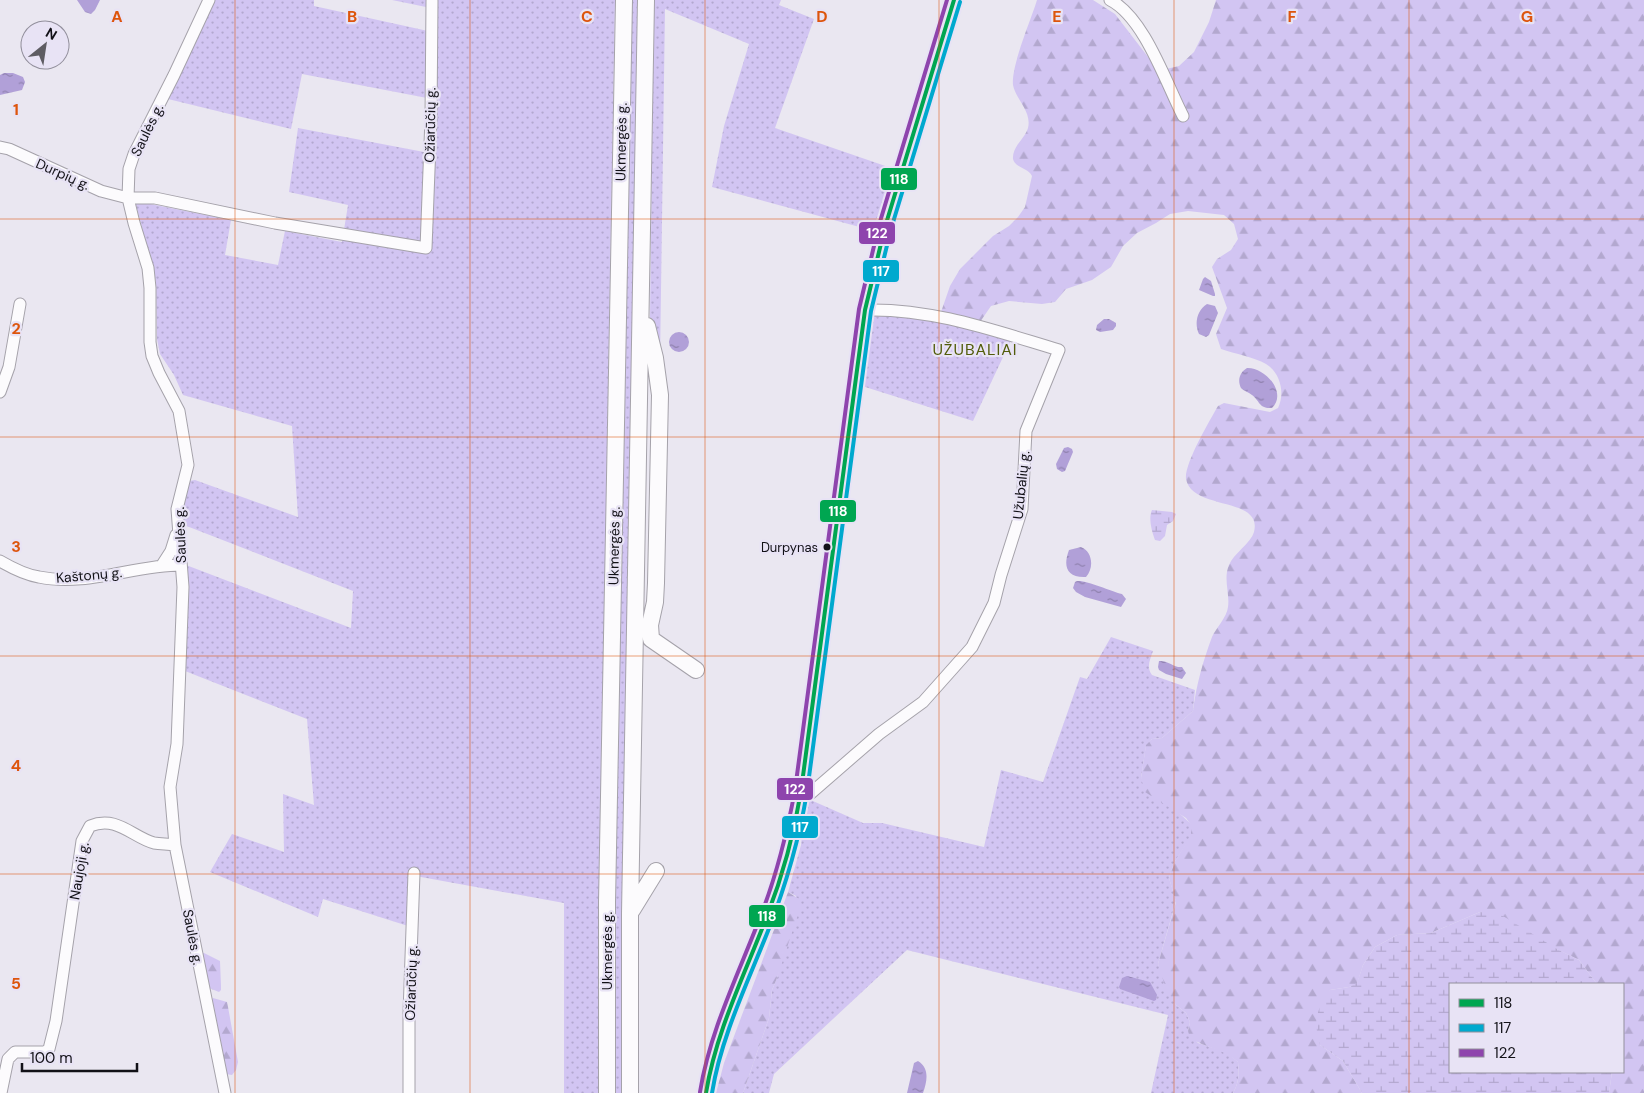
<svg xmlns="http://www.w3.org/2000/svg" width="1644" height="1093" viewBox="0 0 1644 1093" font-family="'DM Sans',sans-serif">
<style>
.grass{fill:url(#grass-dots)}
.forest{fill:url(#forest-firs)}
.wetland{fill:url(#wetland-marsh)}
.water{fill:url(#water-ripples)}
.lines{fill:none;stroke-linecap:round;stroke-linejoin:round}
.minor-casing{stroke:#a5a2aa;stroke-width:13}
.major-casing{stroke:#a5a2aa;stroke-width:16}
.highway-casing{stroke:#a5a2aa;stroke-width:18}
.minor{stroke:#fcfbfd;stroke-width:11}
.major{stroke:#fcfbfd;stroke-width:14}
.highway{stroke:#fcfbfd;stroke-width:16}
.bus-1-casing{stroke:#e8e3f5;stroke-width:8}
.bus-2-casing{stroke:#e8e3f5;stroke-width:8}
.bus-3-casing{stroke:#e8e3f5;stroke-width:8}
.bus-1{stroke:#00a651;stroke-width:4}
.bus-2{stroke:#00a9ce;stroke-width:4}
.bus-3{stroke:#8e44ad;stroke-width:4}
.grid{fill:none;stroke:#dd550d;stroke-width:1;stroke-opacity:0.55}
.bus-dot{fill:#121117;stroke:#e8e3f5;stroke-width:2}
.labels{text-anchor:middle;stroke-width:4.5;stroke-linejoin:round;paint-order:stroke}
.bus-label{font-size:13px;fill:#121117;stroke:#e8e3f5;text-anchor:end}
.street-label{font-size:14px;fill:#121117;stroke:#e8e3f5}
.quarter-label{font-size:16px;letter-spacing:1px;fill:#525c0a;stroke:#e8e3f5}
.grid-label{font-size:16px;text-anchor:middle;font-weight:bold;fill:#dd550d;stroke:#e8e3f5;stroke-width:4.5;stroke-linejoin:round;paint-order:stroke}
.line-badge{stroke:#e8e3f5;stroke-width:2}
.badge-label{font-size:14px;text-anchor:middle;font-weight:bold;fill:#fff}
</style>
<defs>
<pattern id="grass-dots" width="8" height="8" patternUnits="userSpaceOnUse" patternTransform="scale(1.25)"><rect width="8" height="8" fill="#d2c5f2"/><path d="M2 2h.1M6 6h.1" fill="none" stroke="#b3a8cf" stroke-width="1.8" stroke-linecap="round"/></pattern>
<pattern id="forest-firs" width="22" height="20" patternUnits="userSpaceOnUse" patternTransform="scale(1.25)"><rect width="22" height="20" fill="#d2c5f2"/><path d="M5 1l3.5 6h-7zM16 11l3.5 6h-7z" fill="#b3a8cf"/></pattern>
<pattern id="wetland-marsh" width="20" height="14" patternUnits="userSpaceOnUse" patternTransform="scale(1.25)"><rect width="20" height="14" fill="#d2c5f2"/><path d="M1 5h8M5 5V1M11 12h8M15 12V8" fill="none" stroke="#b3a8cf"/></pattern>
<pattern id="water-ripples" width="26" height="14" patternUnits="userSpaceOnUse" patternTransform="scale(1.25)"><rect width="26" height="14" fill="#b1a0d8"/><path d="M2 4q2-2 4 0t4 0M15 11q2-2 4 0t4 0" fill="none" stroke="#8f81ae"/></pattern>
</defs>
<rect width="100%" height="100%" fill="#eae7f1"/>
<path class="grass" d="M215,0h99v6l114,25 -2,-24 -34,-7h223l-17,959 1,134h-35v-190l-154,-28 -2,51 -85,-27 -5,18 -108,-45 22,-38 52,18 -1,-58 31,11 -7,-86 -122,-48 1,-106 165,63 2,-37 -169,-66 -1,-18 6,-26 6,-1 103,37 -6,-91 -109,-31 -9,-20 -14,-21 -3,-15 -1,-57 -21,-81 96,19 -6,35 53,10 7,-34 57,11 6,-37 -59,-13 9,-64 126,24 3,-54 -125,-24 -11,55 -123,-30z
M630,0h11l-17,1093h-9l-1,-291z
M654,0h127l-2,5 35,14 -39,109 122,42 -19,62 -166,-45 12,-61 25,-82 -84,-35 -5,352 -10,-28v-17z
M873,306l68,6 70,28 -38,81 -111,-35z
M1111,637l42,14c-3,9 -7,16 -1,24l43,15 -2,21 -31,27 -10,1 -6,7 -5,32 50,46 1,11 -18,28 -5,15 7,23 -18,63 18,41 10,8 4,9 -2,9 10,12 22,7 11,6 7,6c1,12 1,21 -5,31h-82l17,-78 -261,-65 -133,124 -5,19h-26l26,-75 3,-28 5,-12 19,-82 -8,-4 13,-47 5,-47 57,25h19l102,24 17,-77 42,12 37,-105 7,2z"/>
<path class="forest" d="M1037,0h56l22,14 40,52 11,3 13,-3 15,-14 15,-30 7,-22h428v1093h-35l3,-21h11v-88h-26l-18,-24 -99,-48 -49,21 -34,2 -22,12 -12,18 -6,19 -8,3 -19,3 -10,55 23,16 19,32h-129c6,-10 6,-19 5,-31 -14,-13 -32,-14 -48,-24l-2,-7 2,-9 -4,-9 -10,-8 -10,-16 -8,-25 18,-62 -7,-24 5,-15 17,-28v-10l-5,-7 -41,-26 -4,-14 5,-33 6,-6 10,-1 31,-27c3,-25 10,-50 19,-74 4,-9 15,-20 16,-30 2,-14 -5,-28 1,-42 4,-11 22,-22 25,-33 9,-36 -62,-21 -68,-53 -2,-15 24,-59 32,-73l6,-3 46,9 8,-4c7,-14 3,-35 -12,-44 -12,-7 -31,-10 -45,-15l-5,-15 11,-26 -15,-41 5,-8 14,-9 7,-11 -4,-15 -10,-9 -36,-4 -18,3 -14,9 -19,10 -14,13 -12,21 -19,13 -26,9 -11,13 -13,2 -33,-3 -18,5 -11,16 -39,-10 9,-26 10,-17 33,-33 16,-10 9,-9 7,-10 7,-31c-4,-8 -17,-8 -19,-17 -1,-13 12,-20 15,-31 4,-17 -12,-28 -15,-43 -2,-19 18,-65 24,-85z
M788,892l11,7v12l-22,67 -5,12 -3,28 -26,75h-27l8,-30z
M201,953h3l16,8 1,25v4l-2,2 -10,-4z
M213,998l14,4 1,5 10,55 -2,8 -4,5 -6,-1 -15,-73z"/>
<path class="wetland" d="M1152,510l20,2 4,2 -3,7 -6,4 -2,11 -5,5 -5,-1c-3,-8 -7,-22 -3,-30z
M1480,912l23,4 54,33 22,11 18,24h-147v88h162l-3,21h-247l-19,-32 -23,-16c-7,-25 -4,-34 10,-55l19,-3 8,-4 6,-18 12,-18 22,-12 34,-2z"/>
<path class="water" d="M77,0h23l-5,10 -4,4 -6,-2z
M4,73h9l10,4 2,5 -3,8 -22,5v-20z
M1205,277l6,4 4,13v2h-2l-14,-6 4,-11z
M1207,304l8,2 3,7 -9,22 -3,2 -7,-3c-5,-10 -2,-24 8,-30z
M1104,319h5l7,4v3l-3,4 -13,2 -4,-2 1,-5z
M669 342a10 10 0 1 1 20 0a10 10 0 1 1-20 0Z
M1247,368c17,-1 41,24 25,40 -13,1 -12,-7 -20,-13 -4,-3 -8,-4 -11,-7 -4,-8 -1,-16 6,-20z
M1068,447l4,2 1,3 -8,19 -3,1 -5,-3 -1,-5 8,-16z
M1081,547c12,5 13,21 5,30 -20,1 -23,-11 -17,-27z
M1077,581c10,-1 33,10 45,13l4,5 -5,8 -36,-10 -9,-5 -3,-4 2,-6z
M1159,661c9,-1 15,7 23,6l4,6 -4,6 -16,-5 -7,-4 -1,-3z
M1127,976l23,6 7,13 -1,5 -2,1 -34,-12 -1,-2 3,-9z
M918,1061c12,7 9,21 5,32h-16l7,-30z"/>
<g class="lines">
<g class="minor-casing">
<path id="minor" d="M209,0l-35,75 -40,79 -5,15 -1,29 6,25 14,45 2,20v54l2,14 7,17 20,38 9,54 -11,44 6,78 -6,157 -7,43 5,58 50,248
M1110,0c34,17 56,83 73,116
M0,147l9,2 92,42 27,7h27l120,25 151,25 5,-130 1,-117
M0,392l9,-25 11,-63
M0,561c12,7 26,14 39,16 47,10 95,-12 142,-12
M162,565l9,-14 5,-16
M801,791l10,2 68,-59 44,-32 49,-55 22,-44 7,-28 21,-66 4,-78 33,-81c-64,-19 -127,-42 -194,-40
M1,1093l7,-34 7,-7h30l4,-3 7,-28 26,-180 8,-15c27,-11 42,11 64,17 7,1 14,1 21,2
M409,1093v-80l5,-140"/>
</g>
<g class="major-casing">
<path id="major" d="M706,1093c5,-43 25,-83 40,-123 14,-36 29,-71 40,-108 6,-23 11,-47 15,-71l64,-481 20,-83 69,-227"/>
</g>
<g class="highway-casing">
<path id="highway" d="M647,326l8,32 5,37 -4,188 -1,19 -5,23 1,14 45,31
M632,910l24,-39
M607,1093v-191l17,-902
M630,1093v-179l16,-914"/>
</g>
<use href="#minor" class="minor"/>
<use href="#major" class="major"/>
<use href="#highway" class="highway"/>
<g class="bus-1-casing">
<path id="bus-1" d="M706,1093c10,-62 39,-119 61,-177 16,-41 27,-82 34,-125l64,-481 20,-83 69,-227"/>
</g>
<g class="bus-2-casing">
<path id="bus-2" d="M712,1093c9,-56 35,-109 56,-162 18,-46 31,-91 39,-139l64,-481 20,-82 69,-227"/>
</g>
<g class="bus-3-casing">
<path id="bus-3" d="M700,1092c10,-62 39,-119 61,-177 16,-41 26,-82 34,-125l64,-481 20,-84 68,-225"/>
</g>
<use href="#bus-1" class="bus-1"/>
<use href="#bus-2" class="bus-2"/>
<use href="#bus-3" class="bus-3"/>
</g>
<path class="grid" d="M235,0v1093M470,0v1093M705,0v1093M939,0v1093M1174,0v1093M1409,0v1093M0,219h1644M0,437h1644M0,656h1644M0,874h1644"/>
<circle class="bus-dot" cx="827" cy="547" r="4.5"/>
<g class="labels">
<g class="bus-label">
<text x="818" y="552">Durpynas</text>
</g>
<g class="street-label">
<text transform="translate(430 125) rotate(-89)" y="5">Ožiarūčių g.</text>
<text transform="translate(147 130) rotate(-64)" y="5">Saulės g.</text>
<text transform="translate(621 142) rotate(-89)" y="5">Ukmergės g.</text>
<text transform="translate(63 174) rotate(24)" y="5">Durpių g.</text>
<text transform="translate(1021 485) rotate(-84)" y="5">Užubalių g.</text>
<text transform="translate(180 535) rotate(-92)" y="5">Saulės g.</text>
<text transform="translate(614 546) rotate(-89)" y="5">Ukmergės g.</text>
<text transform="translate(89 575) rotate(-5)" y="5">Kaštonų g.</text>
<text transform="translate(79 871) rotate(-80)" y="5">Naujoji g.</text>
<text transform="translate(193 937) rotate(79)" y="5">Saulės g.</text>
<text transform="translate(607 951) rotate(-90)" y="5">Ukmergės g.</text>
<text transform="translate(411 983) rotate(-88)" y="5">Ožiarūčių g.</text>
</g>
<g class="quarter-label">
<text x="975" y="355">UŽUBALIAI</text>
</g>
</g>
<g class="grid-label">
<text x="117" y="22">A</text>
<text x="352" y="22">B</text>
<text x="587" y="22">C</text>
<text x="822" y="22">D</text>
<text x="1057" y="22">E</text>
<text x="1292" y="22">F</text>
<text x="1527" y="22">G</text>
<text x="16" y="115">1</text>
<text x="16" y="334">2</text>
<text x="16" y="552">3</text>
<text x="16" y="771">4</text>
<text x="16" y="989">5</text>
</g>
<g class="line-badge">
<rect x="880" y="167" width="38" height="24" rx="5" fill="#00a651"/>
<rect x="858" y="221" width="38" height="24" rx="5" fill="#8e44ad"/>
<rect x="862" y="259" width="38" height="24" rx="5" fill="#00a9ce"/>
<rect x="819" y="499" width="38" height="24" rx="5" fill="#00a651"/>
<rect x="776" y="777" width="38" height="24" rx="5" fill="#8e44ad"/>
<rect x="781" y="815" width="38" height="24" rx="5" fill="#00a9ce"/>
<rect x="748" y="904" width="38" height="24" rx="5" fill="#00a651"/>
</g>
<g class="badge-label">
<text x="899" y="184">118</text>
<text x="877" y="238">122</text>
<text x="881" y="276">117</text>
<text x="838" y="516">118</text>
<text x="795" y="794">122</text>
<text x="800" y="832">117</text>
<text x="767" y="921">118</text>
</g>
<rect x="1449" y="983" width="175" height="90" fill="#e8e3f5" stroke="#928f9c"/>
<rect x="1459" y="999" width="25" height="8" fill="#00a651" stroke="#928f9c"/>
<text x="1494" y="1008" font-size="15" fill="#121117">118</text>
<rect x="1459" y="1024" width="25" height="8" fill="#00a9ce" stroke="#928f9c"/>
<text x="1494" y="1033" font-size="15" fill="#121117">117</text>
<rect x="1459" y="1049" width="25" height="8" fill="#8e44ad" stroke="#928f9c"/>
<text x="1494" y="1058" font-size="15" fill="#121117">122</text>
<g transform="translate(45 45) rotate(30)"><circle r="24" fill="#e8e3f5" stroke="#928f9c"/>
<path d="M0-4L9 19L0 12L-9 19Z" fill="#5e5c63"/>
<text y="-8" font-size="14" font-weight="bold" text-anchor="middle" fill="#121117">N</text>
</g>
<path d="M22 1063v8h115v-8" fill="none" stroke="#121117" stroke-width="2.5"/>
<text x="30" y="1063" font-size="15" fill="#121117" stroke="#e8e3f5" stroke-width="4" paint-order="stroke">100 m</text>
</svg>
